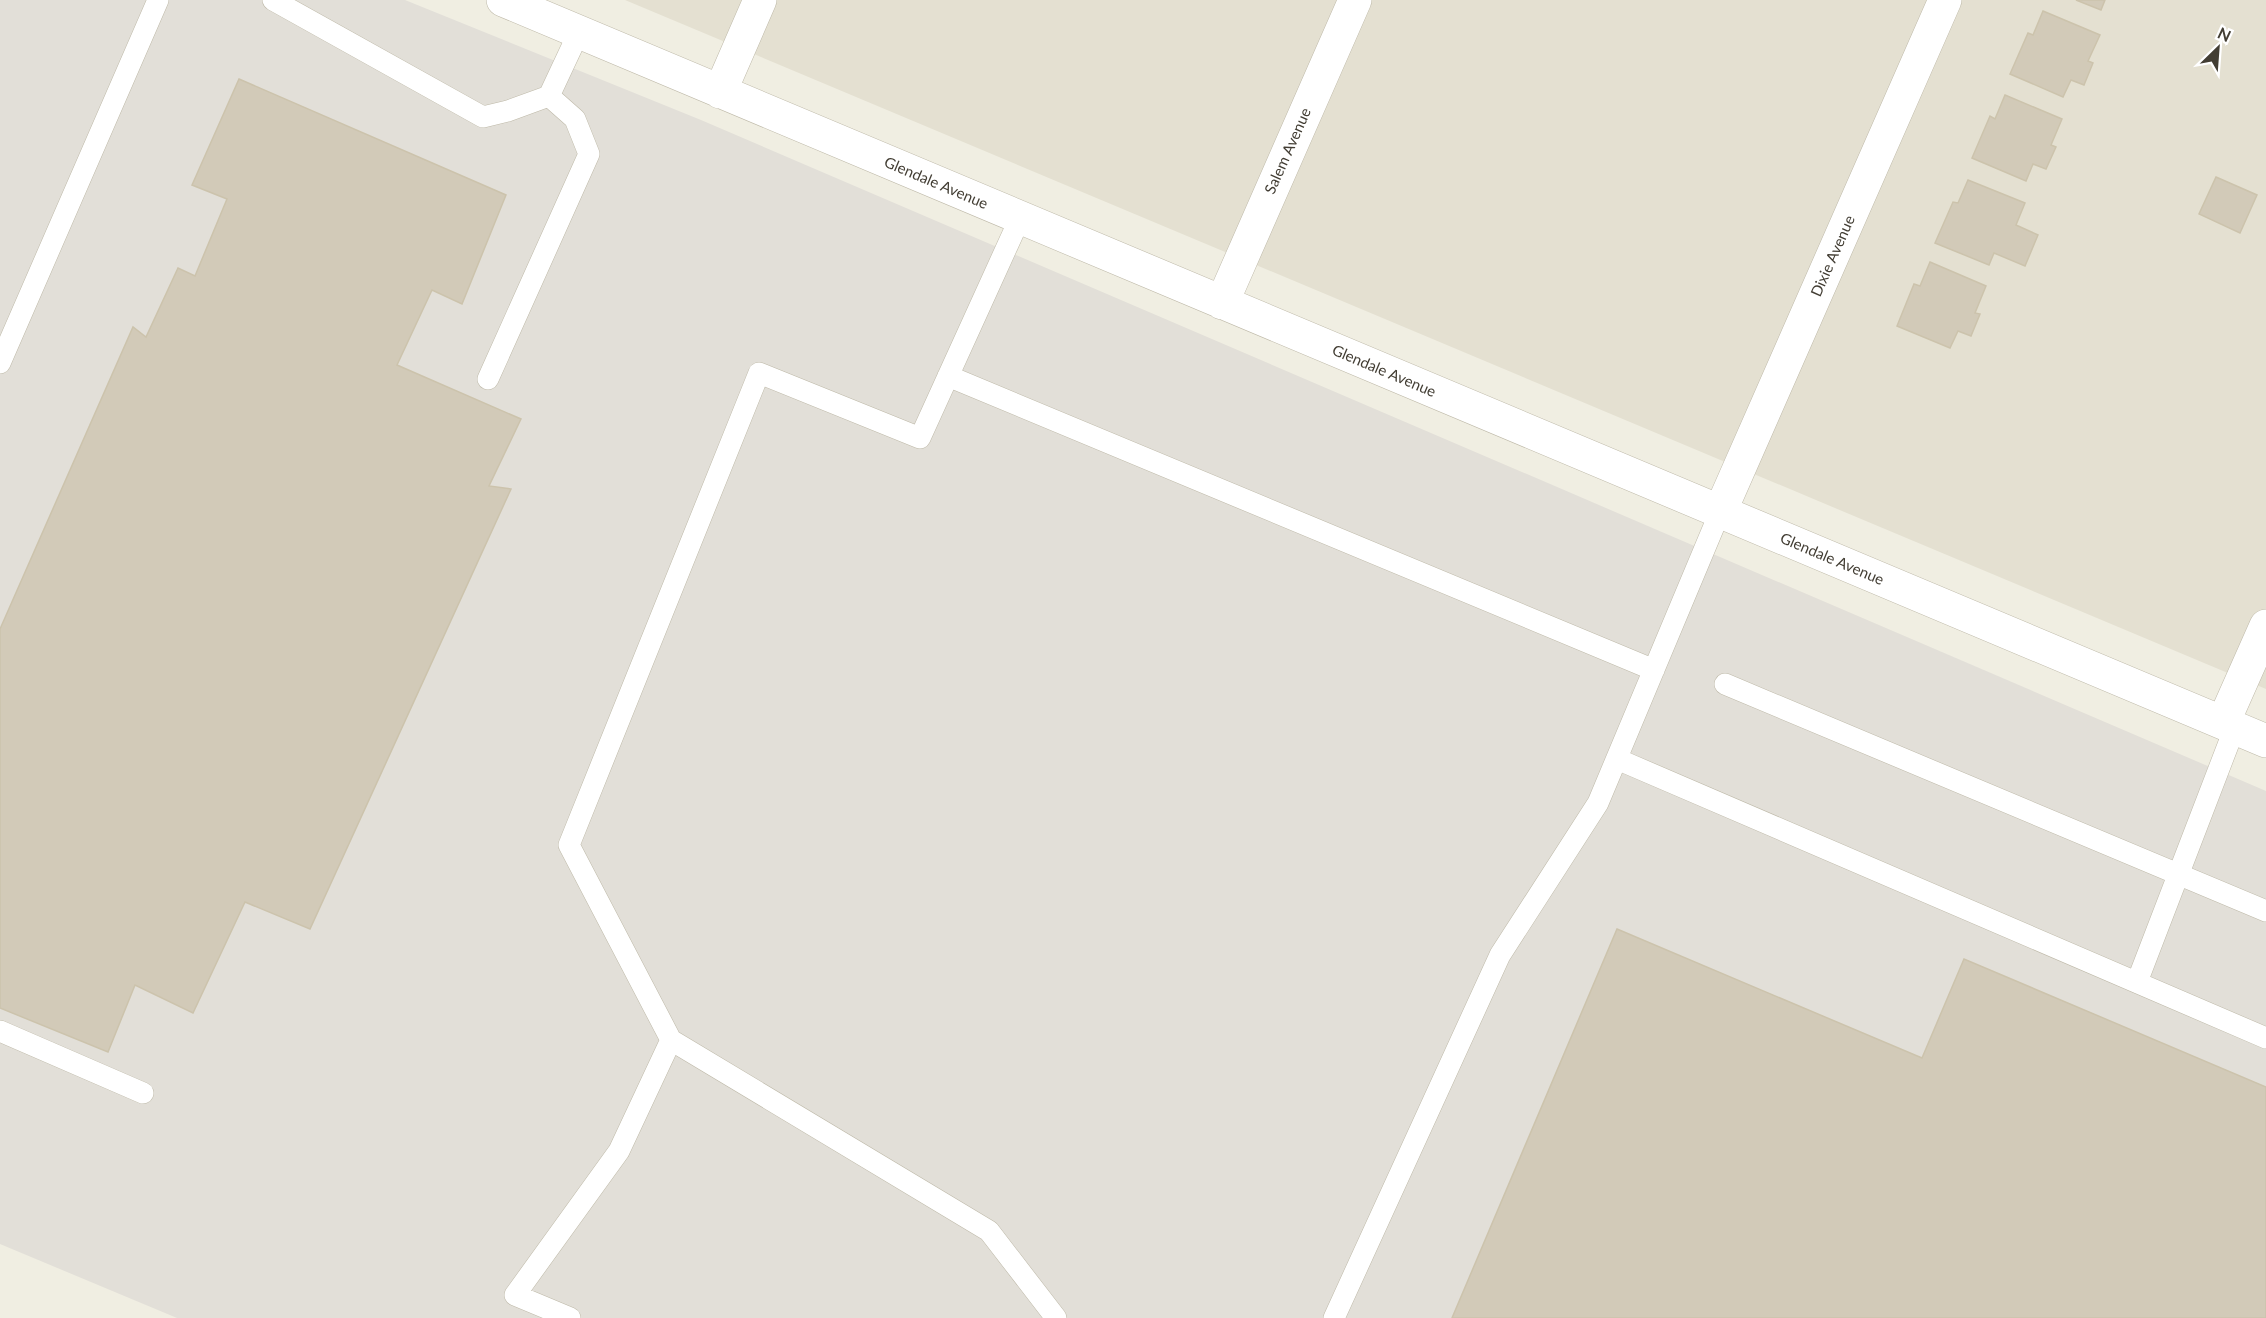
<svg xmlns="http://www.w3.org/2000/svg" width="2266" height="1318" viewBox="0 0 2266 1318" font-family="Lato,sans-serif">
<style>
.residential{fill:#e4e0d1}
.industrial{fill:#e2dfd8}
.building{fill:#d2cab8;stroke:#ccc3ac;stroke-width:1.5}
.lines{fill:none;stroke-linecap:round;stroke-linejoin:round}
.service-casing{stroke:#beb9a8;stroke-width:22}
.minor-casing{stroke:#beb9a8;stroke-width:34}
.service{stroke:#fff;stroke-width:21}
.minor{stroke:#fff;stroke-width:33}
.labels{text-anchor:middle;stroke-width:6;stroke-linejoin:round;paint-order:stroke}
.street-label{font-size:15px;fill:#423d33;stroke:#fff}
</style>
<rect width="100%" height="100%" fill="#f0eee2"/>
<path class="residential" d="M625,0h1641v689z"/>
<path class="industrial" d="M0,0h405l296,120 1565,671v527h-2089l-177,-74z"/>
<path class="building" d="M2076,0h29l-4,10z
M2043,11l57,24 -12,26 5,2 -9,22 -13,-5 -8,17 -53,-23 18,-41 5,2z
M239,79l267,116 -44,109 -30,-14 -35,75 124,54 -32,67 22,3 -201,440 -65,-27 -52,111 -58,-28 -27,67 -108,-44v-379l133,-302 13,10 32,-69 17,8 32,-77 -35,-14z
M2005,95l57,24 -11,26 5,2 -10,22 -13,-5 -7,17 -54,-23 18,-42 5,3z
M2216,177l41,18 -17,38 -41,-19z
M1968,180l57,23 -9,22 22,10 -13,31 -31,-13 -5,12 -54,-22 18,-41 5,1z
M1930,262l56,24 -11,27 5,1 -9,22 -13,-5 -8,17 -53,-22 17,-42 6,2z
M1617,929l305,129 42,-99 302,128v231h-814z"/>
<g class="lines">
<g class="service-casing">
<path id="service" d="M273,0l210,117 25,-6 41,-15 30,-64
M0,363l158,-363
M948,376l706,294
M488,379l101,-225 -14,-35 -26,-23
M1725,684l541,227
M1617,759l649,279
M2137,982l98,-255
M0,1031l143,62
M671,1040l318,191 67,87
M570,1318l-55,-23 104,-144 52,-111 -102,-195 190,-472 161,65 100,-220
M1334,1318l166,-363 98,-152 122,-291"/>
</g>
<g class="minor-casing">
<path id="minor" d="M503,0l1763,741
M720,92l40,-92
M1222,303l133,-303
M1720,512l225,-512
M2223,723l43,-97"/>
</g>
<use href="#service" class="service"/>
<use href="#minor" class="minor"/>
</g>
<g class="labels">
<g class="street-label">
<text transform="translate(1288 151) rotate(-66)" y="5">Salem Avenue</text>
<text transform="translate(936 183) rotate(23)" y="5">Glendale Avenue</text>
<text transform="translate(1833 256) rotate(-66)" y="5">Dixie Avenue</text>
<text transform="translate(1384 371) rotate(23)" y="5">Glendale Avenue</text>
<text transform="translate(1832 559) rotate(23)" y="5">Glendale Avenue</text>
</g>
</g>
<g transform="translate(2218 48) rotate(25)" stroke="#ffffff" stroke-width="4.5" paint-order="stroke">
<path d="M0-4.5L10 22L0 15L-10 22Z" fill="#423d33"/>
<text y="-9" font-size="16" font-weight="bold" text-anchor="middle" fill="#423d33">N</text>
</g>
</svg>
